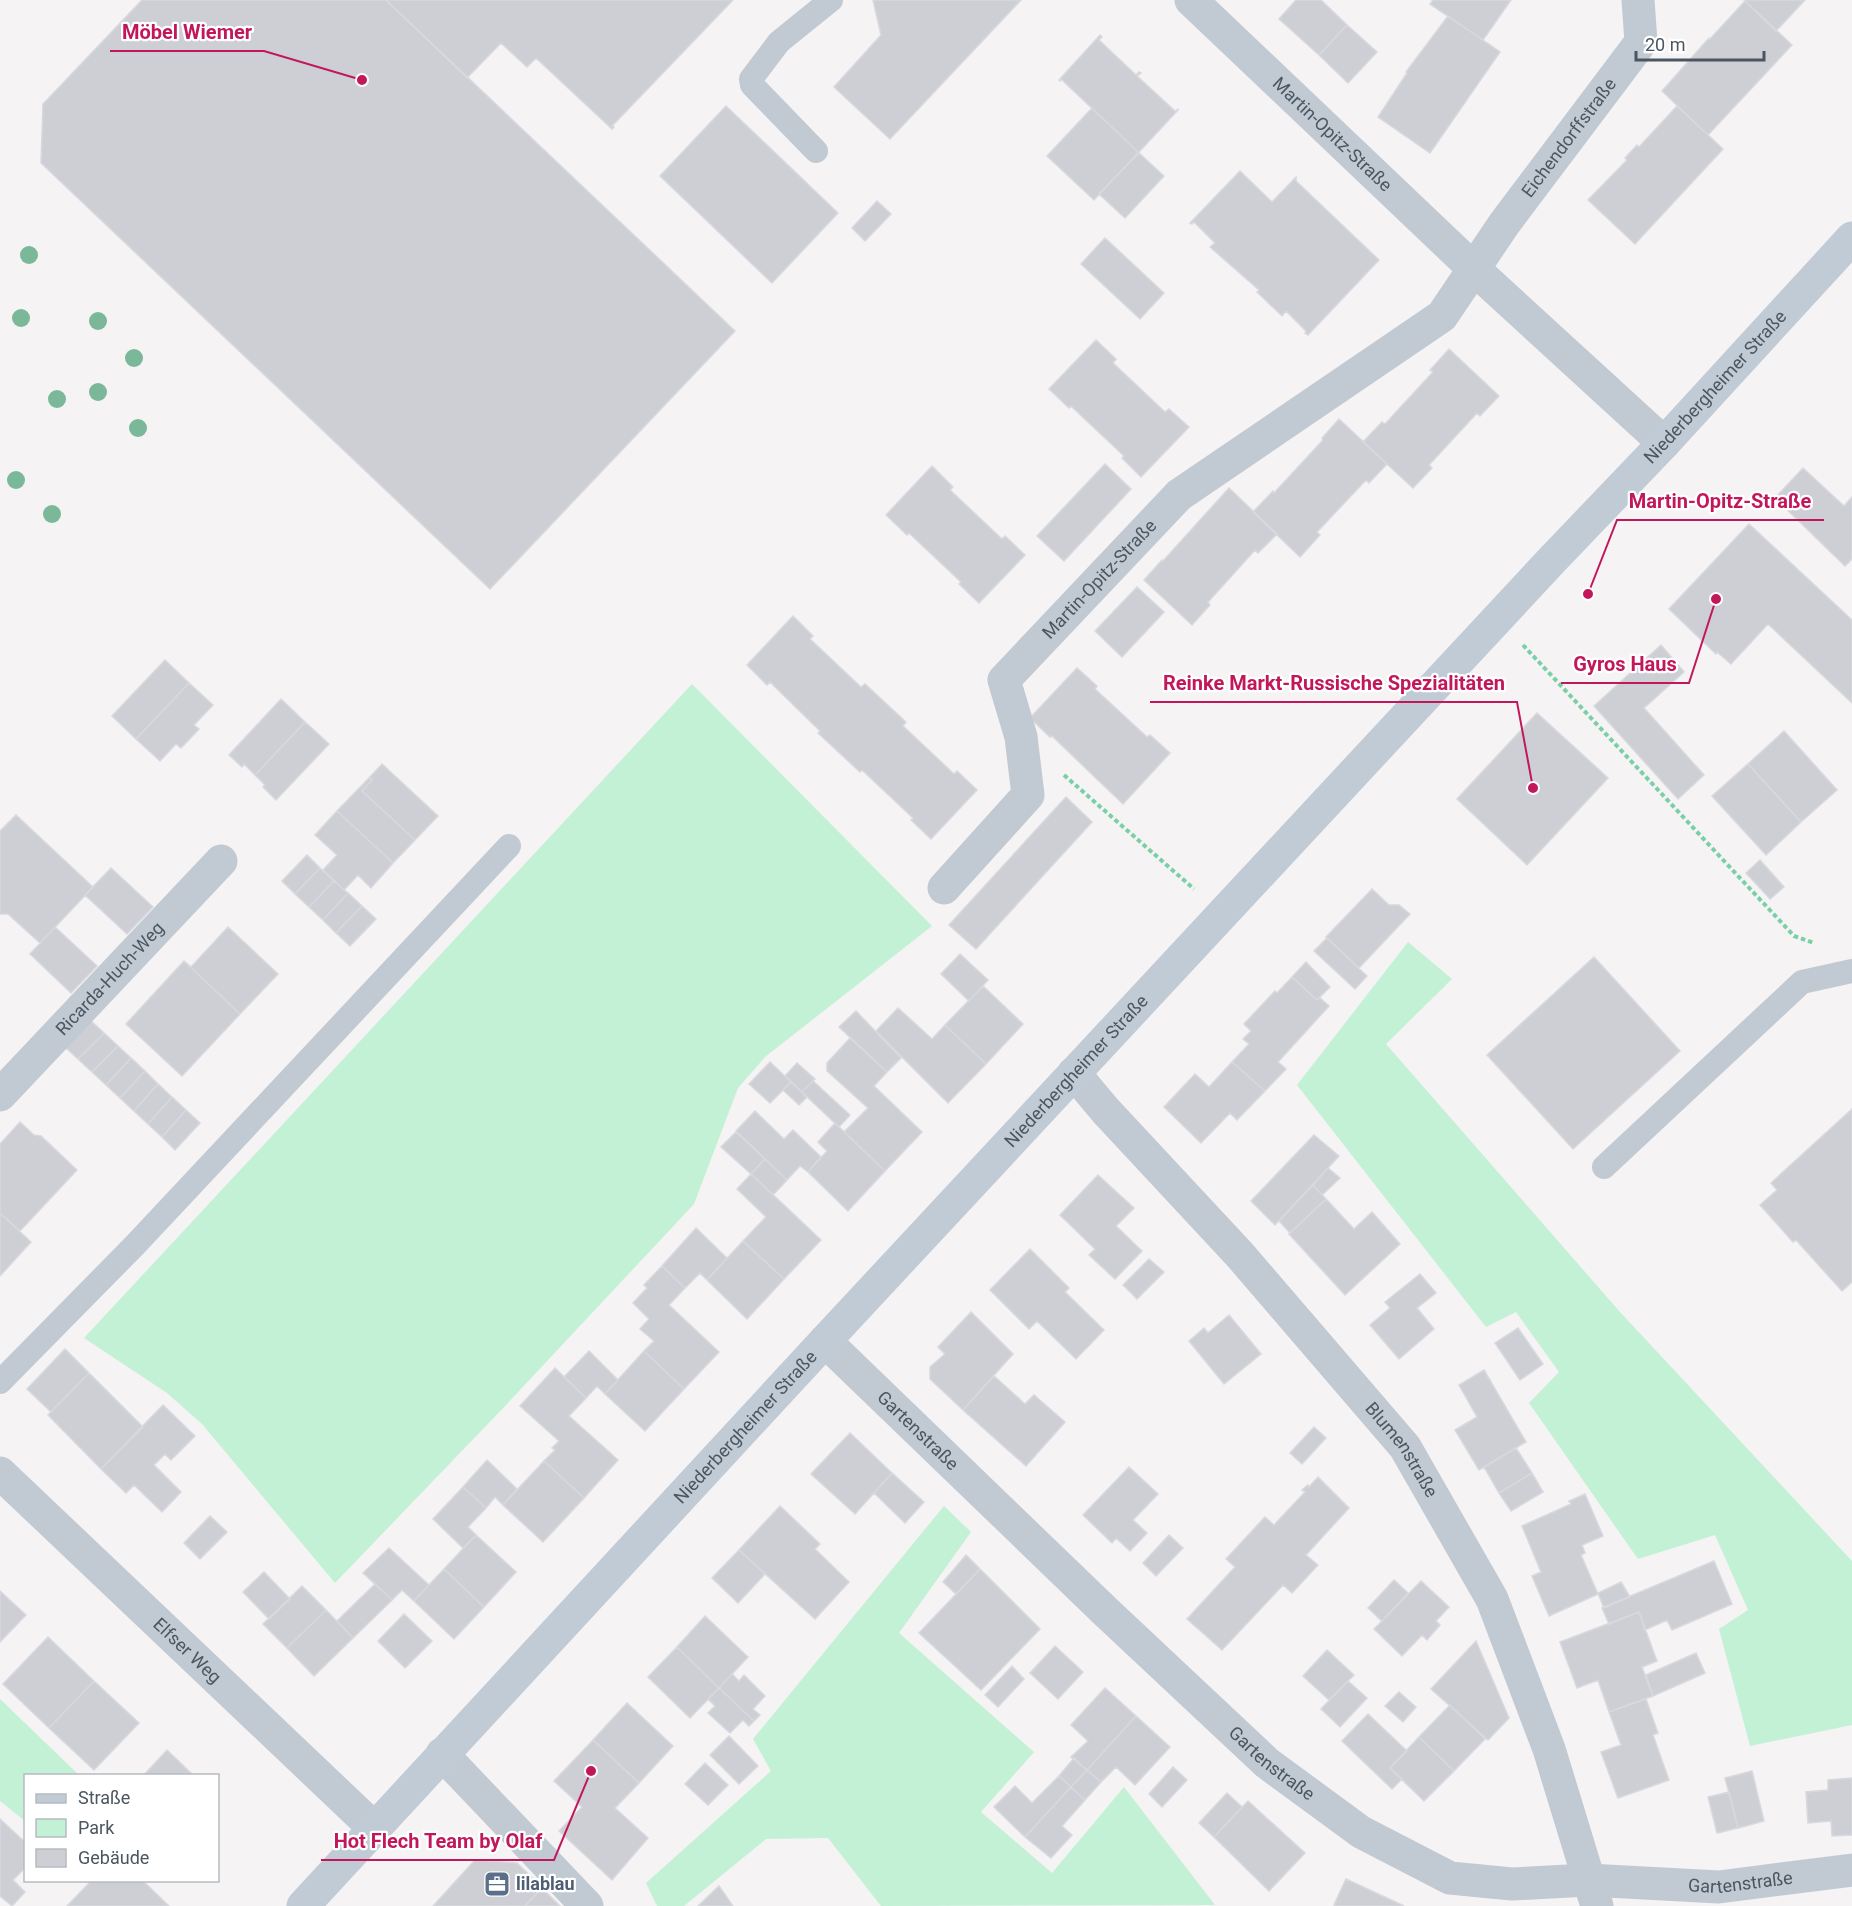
<svg xmlns="http://www.w3.org/2000/svg" width="1852" height="1906" viewBox="0 0 1852 1906" font-family="Roboto,sans-serif">
<style>
.green{fill:#c3f1d5}
.building{fill:#cdcfd5;stroke:#d7d9de;stroke-width:1.5}
.lines{fill:none;stroke-linecap:round;stroke-linejoin:round}
.path{stroke:#7ad0a6;stroke-width:4;stroke-dasharray:4.5 3;stroke-linecap:butt}
.lane{stroke:#c1cad2;stroke-width:24}
.street{stroke:#c1cad2;stroke-width:33}
.secondary{stroke:#c1cbd6;stroke-width:33}
.tree{fill:#7bb799}
.labels{text-anchor:middle;stroke-width:4.5;stroke-linejoin:round;paint-order:stroke}
.street-label{font-size:18px;fill:#4a5661;stroke:#fff}
.service-label{font-size:18px;font-weight:bold;fill:#4e5e75;stroke:#fff;text-anchor:start}
.leader{fill:none;stroke:#c2185b;stroke-width:2}
.callout-dot{fill:#c2185b;stroke:#fff;stroke-width:2}
.callout-label{font-size:20px;text-anchor:middle;font-weight:bold;fill:#c2185b;stroke:#fff;stroke-width:4.5;stroke-linejoin:round;paint-order:stroke}
</style>
<rect width="100%" height="100%" fill="#f5f3f3"/>
<path class="green" d="M692,684l240,242 -167,131 -27,31 -44,116 -188,201 -171,178 -133,-159 -35,-31 -83,-55z
M1408,942l44,37 -66,65 234,268 232,249v164l-102,21 -31,-117 29,-19 -33,-75 -77,24 -109,-156 30,-31 -43,-60 -30,15 -189,-242z
M944,1506l27,26 -72,101 135,119 -53,60 71,61 72,-86 91,118 -334,1 -53,-68 -62,1 -82,67h-27l-11,-23 125,-112 -18,-32z
M0,1699l79,76 -53,1 -1,45 -25,-20z"/>
<path class="building" d="M142,0h244l349,331 -245,258 -449,-426 2,-59z
M386,0h347l-121,126 2,1 -2,2 -76,-71 -9,9 -26,-24 -34,35z
M873,0h148l-131,139 -56,-52 47,-52z
M1296,0h25l26,25 -28,30 -40,-36z
M1433,0h78l-28,40 -53,-36z
M1744,0h61l-29,31z
M1745,1l47,44 -84,90 -46,-44 47,-53 1,1z
M1448,16l52,36 -70,101 -52,-36 29,-44 -1,-1z
M1347,25l30,27 -29,31 -29,-28z
M1100,35l2,2 -3,3 37,35 3,-3 2,1 -4,3 38,35 4,-2 -42,45v-3l-76,-72 -1,2 -1,-1z
M726,106l112,107 -66,70 -112,-107z
M1677,106l46,43 -88,95 -47,-44 39,-40 -2,-2 12,-13 2,2z
M1092,108l45,43v3l-43,46 -47,-44z
M1139,153l25,23 -39,42 -26,-24z
M1240,171l32,31 24,-25v4l83,79 -71,75 -3,-2 1,-2 -20,-20 -4,5 -25,-24 2,-2 -49,-43 5,-4 -21,-21 -2,2 -2,-1z
M877,201l14,13 -26,27 -13,-13z
M1105,238l59,55 -24,26 -59,-55z
M1096,340l20,19 -3,4 52,49 4,-3 20,18 -48,50 -19,-19 2,-2 -53,-50 -2,2 -20,-19z
M1449,349l50,47 -19,20 -3,-3 -48,52 3,3 -19,20 -50,-46 19,-20 3,2 48,-52 -3,-2z
M1339,419l48,45 -18,19 -3,-3 -49,52 3,3 -20,22 -47,-45 20,-21 1,2 49,-53 -1,-2z
M1105,464l26,25 -67,72 -27,-25z
M932,466l21,21 -3,3 52,49 3,-3 20,19 -46,48 -20,-19 2,-2 -52,-49 -2,2 -21,-20z
M1803,468l41,38 8,-9v62l-7,7 -70,-68z
M1229,488l48,46 -19,19 -3,-3 -47,52 2,3 -18,20 -48,-45 18,-20 1,1z
M1749,524l103,96v83l-84,-79 -37,40 -14,-12 -1,2 -47,-45z
M1137,587l27,25 -42,45 -27,-26z
M793,616l20,20 -3,3 51,48 4,-3 41,38 -3,4 51,48 3,-3 20,19 -46,49 -20,-19 2,-2 -51,-48 -2,2 -42,-39 2,-2 -50,-49 -3,3 -20,-20z
M1661,645l23,27 -40,36 60,67 -26,24 -84,-93z
M165,660l24,23 -53,56 -24,-23z
M1077,668l20,18 -2,3 52,48 3,-2 20,18 -47,51 -71,-68 -2,1 -20,-19z
M189,683l24,22 -19,20 5,4 -18,19 -5,-4 -16,17 -24,-22z
M281,699l24,23 -50,53 -11,-11 -2,3 -13,-12z
M1537,713l71,65 -81,87 -70,-66z
M305,722l24,22 -53,56 -13,-13 2,-2 -10,-10z
M1784,731l53,59 -36,32 -53,-58z
M382,764l56,52 -23,24 -53,-49 10,-11 -2,-3z
M1748,764l53,58 -35,33 -54,-59z
M370,777l2,3 -10,11 53,49 -22,23 -56,-52z
M1066,797l26,25 -116,127 -27,-24z
M337,811l56,52 -22,25 -13,-13 -14,15 -21,-20 14,-15 -22,-20z
M16,815l77,72 -53,56 -32,-29h-8v-83z
M307,855l13,13 -25,26 -13,-13z
M1760,860l24,27 -14,12 -24,-26z
M111,868l42,39 -26,27 -42,-39z
M320,868l14,13 -25,26 -14,-13z
M334,881l14,12 -25,27 -14,-13z
M1372,889l17,16h10l11,9 -51,54 -33,-31z
M348,893l14,13 -26,27 -13,-13z
M362,906l14,13 -26,27 -14,-13z
M55,927l42,39 -26,27 -41,-39z
M228,927l50,47 -38,40 -56,-53 7,6z
M1327,938l40,38 -12,13 -41,-38z
M960,954l28,26 -19,21 -28,-27z
M1594,957l86,94 -107,98 -86,-94z
M184,961l56,53 -58,62 -56,-52z
M1306,962l24,25 -13,13 -25,-23z
M1292,977l25,23 3,-2 9,8 -51,56 8,7 -21,22 -33,-29 17,-18 -6,-5 8,-8 -7,-7 31,-33 2,2z
M983,986l40,38 -37,40 -41,-39z
M898,1008l34,31 13,-14 41,39 -38,39 -72,-72z
M856,1011l45,47 -14,14 -48,-45z
M90,1020l14,13 -26,26 -13,-12z
M104,1033l14,13 -26,26 -14,-13z
M850,1038l37,34 -13,14 48,46 -37,39 -41,-39 24,-24 -41,-37v-8z
M118,1046l13,12 -25,27 -14,-13z
M131,1058l14,13 -25,27 -14,-13z
M770,1062l21,20 -21,21 -21,-19z
M1232,1062l33,29 -28,29 -7,-7 -29,30 -37,-36 31,-33 14,13z
M797,1063l18,16 -13,13 -17,-16z
M145,1071l13,13 -24,27 -14,-13z
M813,1081l37,34 -11,12 -37,-35z
M791,1082l16,15 -8,8 -16,-15z
M158,1084l14,13 -24,27 -14,-13z
M172,1097l14,13 -24,27 -14,-13z
M1852,1109v173l-10,9 -46,-51 -3,2 -33,-37 17,-15 -6,-7z
M186,1110l14,13 -25,27 -13,-13z
M755,1111l29,28 9,-9 28,27 -13,15 -8,-6 -13,14 -51,-49z
M20,1122l14,13 7,1 36,34 -57,61 -20,-18v-69z
M835,1123l50,48 -37,40 -40,-39 19,-21 -9,-9z
M736,1132l29,27 -14,15 -30,-27z
M1314,1135l25,21 -64,69 -24,-24z
M765,1159l22,21 -14,15 -22,-21z
M1328,1168l12,10 -18,17 -9,-10z
M751,1174l70,66 -37,39 -41,-38 23,-24 -29,-28z
M1098,1175l36,33 -18,18 26,25 -27,28 -26,-24 6,-6 -35,-34z
M1313,1185l13,14 -36,34 -11,-12z
M1326,1199l28,30 18,-17 28,32 -55,51 -56,-61z
M0,1213l31,29 -31,34z
M696,1228l31,30 -20,22 -7,-7 -15,15 -23,-22z
M743,1241l41,38 -37,40 -40,-39z
M1030,1249l39,39 -4,4 39,38 -28,29 -39,-38 -8,8 -39,-39z
M1149,1259l15,13 -27,27 -14,-14z
M662,1266l23,22 -16,17 50,47 -35,37 -40,-38 10,-10 -14,-12 9,-10 -16,-16 14,-15 -3,-3z
M1420,1274l16,19 -19,15 17,21 -35,30 -29,-34 20,-17 -5,-6z
M971,1312l42,42 -50,56 -33,-31v-12l15,-13 -7,-7z
M1229,1315l32,39 -37,30 -35,-43 15,-13 4,5z
M1518,1328l25,36 -23,16 -25,-37z
M65,1349l24,24 -38,39 -24,-23z
M589,1351l29,29 -13,14 -8,-8 -11,12 -22,-21z
M644,1351l40,38 -39,42 -40,-37z
M555,1368l31,30 -17,18 49,44 -34,38 -40,-37 11,-11 -3,-2 7,-7 -39,-35z
M1484,1370l42,72 -47,28 -24,-40 22,-13 -18,-32z
M89,1373l54,54 -42,42 -53,-54z
M994,1376l31,28 9,-9 31,27 -39,44 -63,-56z
M163,1405l32,31 -24,24 -6,-6 -11,11 27,27 -19,20 -28,-27 -8,8 -25,-24z
M1314,1427l12,11 -24,26 -12,-11z
M850,1433l42,40 -37,41 -44,-40z
M1516,1448l16,25 -33,20 -15,-26z
M487,1460l30,29 -14,16 -8,-8 -9,11 -23,-21z
M544,1461l40,37 -41,44 -40,-37z
M1129,1467l29,27 -25,26 14,13 -17,18 -14,-13 -4,5 -29,-28z
M892,1473l32,29 -19,21 -31,-30z
M1532,1473l11,19 -32,19 -12,-18z
M1318,1477l31,31 -43,47 12,10 -26,28 -9,-8 -61,65 -35,-31 48,-52 -9,-8 39,-42 9,8 31,-33 -3,-2 6,-5 1,2z
M463,1487l23,21 -18,19 8,8 -13,13 -30,-29z
M1585,1494l18,42 -21,9 3,8 -4,2 17,39 -49,22 -17,-40 9,-4 -19,-46 49,-22 -2,-3z
M780,1506l40,38 -5,5 34,33 -34,37 -76,-69z
M210,1516l17,16 -27,27 -16,-16z
M476,1535l40,37 -32,35 -40,-38z
M1169,1535l14,13 -27,28 -13,-13z
M389,1548l40,37 -15,16 -12,-11 -10,10 -29,-27z
M739,1550l26,24 -27,29 -26,-25z
M966,1555l14,14 -24,25 -13,-12z
M1714,1561l18,43 -60,26 -5,-10 -22,10 -6,-18 -30,12 -7,-16z
M444,1569l40,38 -30,32 -40,-38z
M980,1569l60,60 -59,61 -62,-57z
M264,1572l26,27 -21,20 -26,-27z
M1394,1580l14,13 -26,28 -14,-13z
M1421,1581l28,26 -13,14 4,4 -13,15 -5,-5 -20,21 -28,-27 8,-8 -5,-4 5,4z
M1621,1582l9,15 -26,11 -6,-15z
M375,1584l17,16 -39,38 -16,-17z
M302,1586l24,24 -39,38 -24,-24z
M0,1591l26,24 -26,27z
M326,1610l27,28 -39,38 -27,-28z
M1639,1612l18,49 -15,6 11,29 -44,16 -11,-32 -21,8 -17,-46z
M404,1614l28,27 -27,27 -27,-27z
M705,1616l43,41 -29,31 -42,-41z
M48,1637l46,44 -45,47 -46,-44z
M1476,1641l33,77 -21,22 -57,-51z
M1055,1646l28,26 -25,27 -28,-26z
M677,1647l42,41 -29,30 -42,-41z
M1327,1650l27,25 -25,25 -26,-24z
M1696,1653l9,20 -52,23 -7,-21z
M1012,1666l12,13 -26,28 -13,-12z
M732,1674l7,7 5,-6 21,21 -12,13 7,6 -6,6 -35,-33z
M94,1681l45,42 -45,47 -45,-42z
M1348,1681l19,17 -27,29 -19,-18z
M719,1688l35,33 -5,5 -6,-6 -13,13 -22,-20 7,-7 -7,-7z
M1105,1688l31,28 -49,54 -16,-13 17,-16 -17,-16z
M1399,1692l17,15 -13,15 -18,-16z
M1646,1699l12,34 -5,2 16,45 -51,18 -17,-46 20,-7 -12,-33z
M627,1703l46,43 -34,37 -46,-43z
M1450,1705l35,34 -31,32 -35,-34z
M1368,1714l39,37 -17,17 12,11 -10,10 -50,-48z
M1136,1716l34,31 -35,38 -19,-18 -15,15 -14,-12z
M729,1736l29,30 -19,18 -29,-29z
M1419,1737l35,34 -30,30 -34,-33z
M593,1740l46,43 -24,25 33,30 -36,42 -53,-49 23,-24 -28,-26z
M167,1750l27,26h-51z
M1074,1758l13,12 -16,17 -12,-11z
M705,1763l23,22 -20,20 -23,-21z
M1173,1767l14,13 -25,27 -13,-13z
M1087,1770l14,12 -16,18 -14,-13z
M1752,1771l12,50 -26,7 -13,-50z
M1059,1776l12,11 -46,50 -31,-30 21,-21 17,17z
M1852,1778v57l-20,1 -1,-15 -23,2 -2,-31 22,-2v-10z
M1071,1787l14,13 -23,26 10,9 -21,23 -26,-21z
M1729,1792l9,36 -21,5 -9,-36z
M1227,1793l15,14 -28,30 -15,-14z
M1248,1801l57,52 -36,38 -55,-54z
M0,1819l26,24v24l-13,13 12,12 -13,14 -12,-10z
M475,1860l42,3 25,24 -17,19h-92z
M1346,1879l58,27h-68l-2,-1z
M92,1880h50l27,26h-102z
M719,1886l14,20h-35z
M542,1888l18,18h-35z"/>
<g class="lines">
<path class="path" d="M1523,645l271,291 20,7
M1064,775l130,114"/>
<path class="lane" d="M816,151l-64,-66 -1,-6 28,-37 52,-42
M1604,1167l198,-185 50,-11
M0,1382l135,-137 374,-399"/>
<g class="street">
<path id="s1" d="M1191,0l283,269 190,174"/>
<path id="s2" d="M944,888l84,-93 -7,-58 -17,-57 175,-185 263,-179 62,-92 137,-182 -3,-42"/>
<path id="s3" d="M1074,1073l31,37 135,145 165,192 87,152 57,150 48,157"/>
<path id="s4" d="M0,1095l221,-234"/>
<path id="s5" d="M825,1341l281,271 161,151 94,69 89,46 62,6 76,-4 131,7 133,-17"/>
<path id="s6" d="M0,1473l374,355"/>
<path d="M442,1754l145,152"/>
</g>
<path class="secondary" id="s7" d="M303,1906l522,-565 727,-781 112,-117 188,-205"/>
</g>
<g class="tree">
<circle cx="29" cy="255" r="9"/>
<circle cx="21" cy="318" r="9"/>
<circle cx="98" cy="321" r="9"/>
<circle cx="134" cy="358" r="9"/>
<circle cx="98" cy="392" r="9"/>
<circle cx="57" cy="399" r="9"/>
<circle cx="138" cy="428" r="9"/>
<circle cx="16" cy="480" r="9"/>
<circle cx="52" cy="514" r="9"/>
</g>
<defs>
<g id="office-square" transform="scale(1.35)"><rect x="-9" y="-9" width="18" height="18" rx="4" fill="#5c6f8a" stroke="#fff"/><path d="M-6-3h4V-5.5h4V-3h4V5H-6ZM-1-4.5V-3h2v-1.5ZM-6 0V1H6V0Z" fill="#fff"/></g>
</defs>
<g fill-rule="evenodd">
<use href="#office-square" x="497" y="1884"/>
</g>
<g class="labels">
<g class="street-label">
<text dy="6" stroke="none"><textPath href="#s1" startOffset="195">Martin-Opitz-Straße</textPath></text>
<text dy="6" stroke="none"><textPath href="#s2" startOffset="1035">Eichendorffstraße</textPath></text>
<text dy="6" stroke="none"><textPath href="#s7" startOffset="2074">Niederbergheimer Straße</textPath></text>
<text dy="6" stroke="none"><textPath href="#s2" startOffset="382">Martin-Opitz-Straße</textPath></text>
<text dy="6" stroke="none"><textPath href="#s4" startOffset="160">Ricarda-Huch-Weg</textPath></text>
<text dy="6" stroke="none"><textPath href="#s7" startOffset="1138">Niederbergheimer Straße</textPath></text>
<text dy="6" stroke="none"><textPath href="#s7" startOffset="652">Niederbergheimer Straße</textPath></text>
<text dy="6" stroke="none"><textPath href="#s5" startOffset="129">Gartenstraße</textPath></text>
<text dy="6" stroke="none"><textPath href="#s3" startOffset="500">Blumenstraße</textPath></text>
<text dy="6" stroke="none"><textPath href="#s6" startOffset="258">Elfser Weg</textPath></text>
<text dy="6" stroke="none"><textPath href="#s5" startOffset="615">Gartenstraße</textPath></text>
<text dy="6" stroke="none"><textPath href="#s5" startOffset="1119">Gartenstraße</textPath></text>
</g>
<g class="service-label">
<text x="516" y="1890">lilablau</text>
</g>
</g>
<path class="leader" d="M362 80L264 51H110M1588 594L1617 520H1824M1716 599L1689 683H1561M1533 788L1517 702H1150M591 1771L554 1860H321"/>
<g class="callout-dot">
<circle cx="362" cy="80" r="6"/>
<circle cx="1588" cy="594" r="6"/>
<circle cx="1716" cy="599" r="6"/>
<circle cx="1533" cy="788" r="6"/>
<circle cx="591" cy="1771" r="6"/>
</g>
<g class="callout-label">
<text x="187" y="39">Möbel Wiemer</text>
<text x="1720" y="508">Martin-Opitz-Straße</text>
<text x="1625" y="671">Gyros Haus</text>
<text x="1334" y="690">Reinke Markt-Russische Spezialitäten</text>
<text x="438" y="1848">Hot Flech Team by Olaf</text>
</g>
<rect x="24" y="1774" width="195" height="108" fill="#ffffff" stroke="#b7bbc0" stroke-width="1.5"/>
<rect x="36" y="1794" width="30" height="9" fill="#c1cbd6" stroke="#b7bbc0" stroke-width="1.5"/>
<text x="78" y="1804" font-size="18" fill="#4a5661">Straße</text>
<rect x="36" y="1819" width="30" height="18" fill="#c3f1d5" stroke="#b7bbc0" stroke-width="1.5"/>
<text x="78" y="1834" font-size="18" fill="#4a5661">Park</text>
<rect x="36" y="1849" width="30" height="18" fill="#cdcfd5" stroke="#b7bbc0" stroke-width="1.5"/>
<text x="78" y="1864" font-size="18" fill="#4a5661">Gebäude</text>
<path d="M1636 51v9h128v-9" fill="none" stroke="#4a5661" stroke-width="3"/>
<text x="1645" y="51" font-size="18" fill="#4a5661" stroke="#ffffff" stroke-width="4.5" paint-order="stroke">20 m</text>
</svg>
